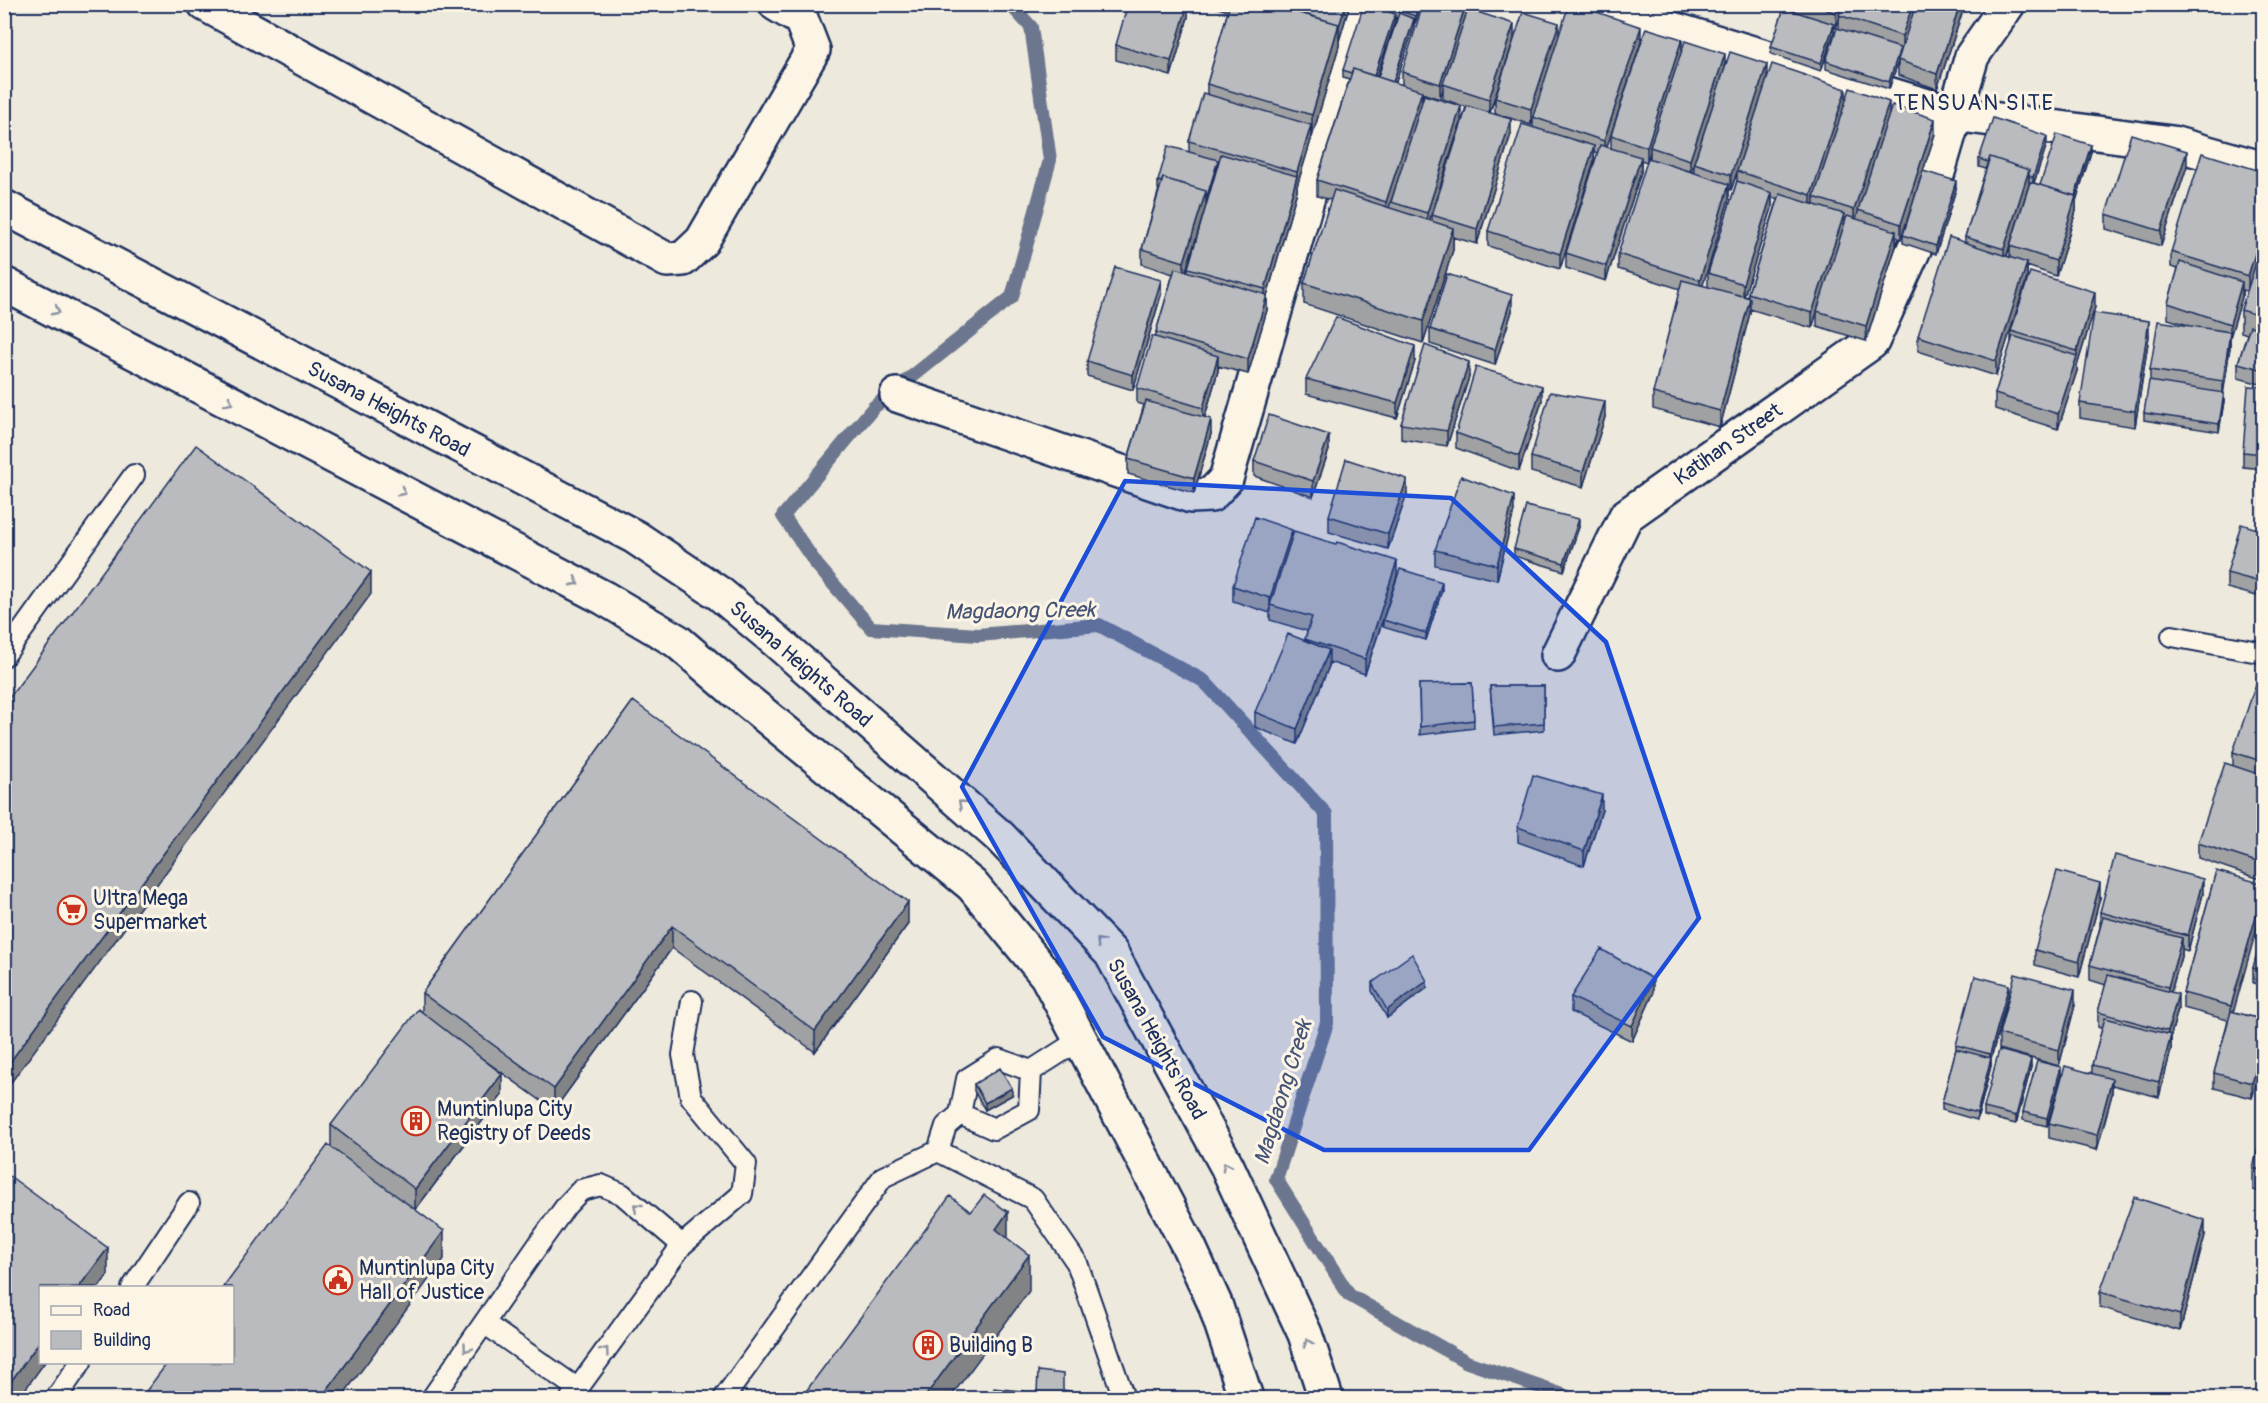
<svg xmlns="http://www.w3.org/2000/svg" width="2268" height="1403" viewBox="0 0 2268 1403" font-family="Pangolin,sans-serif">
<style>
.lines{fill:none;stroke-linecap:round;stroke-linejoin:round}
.stream{stroke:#6c778f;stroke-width:14}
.lane-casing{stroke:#1b2f5e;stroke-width:24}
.street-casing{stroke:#1b2f5e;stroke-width:38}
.secondary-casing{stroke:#1b2f5e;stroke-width:38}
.lane{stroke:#fcf5e5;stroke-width:20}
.street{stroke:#fcf5e5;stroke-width:33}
.secondary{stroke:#fcf5e5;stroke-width:33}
.wall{fill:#a0a1a3;stroke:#1b2f5e;stroke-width:1.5;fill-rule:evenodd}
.shaded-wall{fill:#828385;stroke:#1b2f5e;stroke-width:1.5}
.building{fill:#babbbe;stroke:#1b2f5e;stroke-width:1.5}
.oneway{stroke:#8c92a2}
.marked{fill:#1d4ed8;fill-opacity:0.2;stroke:#1d4ed8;stroke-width:4.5;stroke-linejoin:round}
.labels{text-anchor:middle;stroke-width:6;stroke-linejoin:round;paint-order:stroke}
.street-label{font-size:21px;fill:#1b2f5e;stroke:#fcf5e5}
.poi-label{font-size:21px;fill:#1b2f5e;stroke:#fcf5e5;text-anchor:start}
.neighbourhood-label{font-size:22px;letter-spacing:1.5px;fill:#1b2f5e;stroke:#fcf5e5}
.water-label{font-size:22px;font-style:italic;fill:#445376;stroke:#fcf5e5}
</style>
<rect width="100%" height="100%" fill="#eee9dd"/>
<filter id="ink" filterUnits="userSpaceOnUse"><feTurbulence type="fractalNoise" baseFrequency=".0167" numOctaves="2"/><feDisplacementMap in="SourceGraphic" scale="12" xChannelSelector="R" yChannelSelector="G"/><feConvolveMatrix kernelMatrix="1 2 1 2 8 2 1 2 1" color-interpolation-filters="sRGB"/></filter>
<g filter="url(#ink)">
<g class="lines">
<path class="stream" d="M1010,4l21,23 19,133 -38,137 -138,110 -91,109 34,49 54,63 107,7 121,-10 105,56 122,133 1,209 -51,156 73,116 118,67 105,36"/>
<g class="lane-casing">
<path id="lane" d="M2172,636l92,17
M4,656l130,-181
M1031,1071l50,-32
M960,1114l34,15 35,-19 2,-39
M938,1151l8,-25 14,-12 7,-35 32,-20 32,12
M132,1288l57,-85
M484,1323l94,66
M56,1398l25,-36
M432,1398l111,-160 23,-32 15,-16 20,-5 21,9 60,51
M571,1398l111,-153 60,-51 4,-30 -55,-67 -8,-42 9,-54
M724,1398l159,-221 55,-26 95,48 44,64 47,135"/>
</g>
<g class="street-casing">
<path id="street" d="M205,4l462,256 16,-1 19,-18 111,-191 -12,-31 -25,-15
M1590,4l364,110 218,29 92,26
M1935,182l37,-126 36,-52
M897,395l294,101 20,-1 15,-16 138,-475
M1558,655l68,-139 246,-174 43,-95"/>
</g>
<g class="secondary-casing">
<path id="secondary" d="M4,207l631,330 85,57 54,45 226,198 111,116 116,213 78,168 21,64
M4,284l600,314 73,43 58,50 237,194 75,91 142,271 26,57 31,94"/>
</g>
<use href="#lane" class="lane"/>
<use href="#street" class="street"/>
<use href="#secondary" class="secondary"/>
</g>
<path class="wall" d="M1205,4h88l-2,6 1,1 2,-7h56l-11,37v5l-27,91 -1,-1v4l-14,46v5l-30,105v14l-19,64 -30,-8v5l-13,46 6,17 -17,59 -66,-19v-15l16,-54 -7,-2v-15l19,-50v-6l17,-58 -31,-10v-15l17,-60h-1v-8l31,-29v-11l18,-47v-10l21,-73zM1206,203h1l-19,65v4l-2,-1z
M1373,4h49l-7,19h-1v4l-19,56 7,2v-13l68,-68 -1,6 45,29 -24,74 21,21 -34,110 -24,-7v13l-30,93 -119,-39v-21l27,-83 -14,-4v-16l32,-100 -6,-2v-8zM1395,17l2,1 -19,59h-1l18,-56zM1443,89v10l23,8 -34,108v7l-3,-1 32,-100 -39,-17v-11l18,6z
M1785,4h180l-28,85 -39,-14v-13l-9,27 -63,-20v-8l13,-33v-10l-3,10 -2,-1v5l-13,39 -50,-17v-7l14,-39z
M1188,6v11l-17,59 -55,-16v-15z
M1559,36l48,111 4,1v-13l71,-86 43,18 121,34 43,13 46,20 -34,105 -5,-2v9l-30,95 -49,-15v-14l-5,16 -62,-19v4l-30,114 -67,-18v-16l27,-104 -62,-20v-15l32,-95v-7l-3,10 -6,-2v12l-35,109 -40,-13v-15l32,-100 -4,-1v9l-34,108 -72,-23v-15l45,-104v-8l-2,6 -36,-12v-15zM1694,163v9h-3zM1737,173v8l-29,92v14l-6,-1 27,-87v-9h2zM1772,197l6,2 -30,94v4l-4,-1 28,-88z
M2047,144l-13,39 6,2 51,-33 -15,49v10l-20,65 -29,-10v12l-31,98 -78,-25v-15l47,-93v-6l21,-68 -7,-2v-8zM2029,183h1l-20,63v11l-3,-1z
M2187,166l-26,80 -55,-17v-15z
M2264,172v213l-26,-7v-15l9,-29 -6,-2v-22l6,-19 -5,-1v7l-12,40v10l-7,46 1,8 -5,31 -75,-12v-7l6,-31v-12l38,-45 -20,-6v-16l10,-34 -7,-2v-15z
M1956,189l-20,65 -33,-11v-8z
M1161,295l-28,95 -46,-14v-15z
M2095,307l-18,59v5l-19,58 -63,-20v-15l16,-50v-13z
M1512,311l-17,54 -65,-21v-15z
M2149,336l-14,91 -55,-9v-15z
M1415,361l-18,57 -91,-24v-15z
M1469,377l-22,69 -46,-7v-15z
M2264,387v82l-21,-2v-15z
M1542,401l-23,70 -63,-23v-15z
M1605,417l-22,70 -52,-15v-15z
M1329,450l-16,47 -59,-21v-15z
M1407,494l-19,55 -59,-17v-16z
M1514,511l-17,69 -62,-15v-15z
M1579,527l-15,44 -50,-15v-7z
M2264,531v67l-37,-10v-15z
M1292,537l105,39 45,14 -16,50 -43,-13v-7l-18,54 -36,-12v4l-32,78 -42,-17v-15l50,-71 2,-10 -37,-11v-8v1l-37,-12v-15z
M2264,680v189l-4,10 -62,-21v-15l35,-78v-13z
M1472,683l2,45 -54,7 -1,-51z
M1490,686h54v44l-50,5z
M633,701l275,223 -93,128 -143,-104 -118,162 -74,-53 22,38 -87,115 29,49 -113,-112v-22l91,-113v-19z
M1602,810l-18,56 -66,-24v-15z
M2216,871l18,141 30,8v37l-12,41 -38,-10v-15l14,-53 -45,-12v-15z
M2203,894l-15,57 -6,-2v4l-11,39 7,17 -7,26v15l-12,47 -47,-12v9l-15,56 -48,-12v-15l43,-49v-9l10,-36 -4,-2v-15l8,-27 -16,-5v-15l10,-38v-15z
M2100,898l-21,79 -44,-12v-15z
M2264,928v58l-11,-3v-15z
M1372,983l55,5 -40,30 -15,-27z
M2009,993l-18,65v8l-14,54 -35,-10v-7l14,-54v-4z
M1653,994l-21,47 -61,-29v-15z
M2075,1005l-16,61 -60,-17v-15z
M2031,1067l-15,57 -32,-8v-8z
M2061,1075l-14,51 -24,-6v-8z
M974,1084l38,11 -27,15 -11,-19z
M2264,1127v66l-11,-3v-22z
M2205,1235l-25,96 -80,-24v-15z"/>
<path class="shaded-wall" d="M1187,4h2l-1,13 -17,59v-15z
M1288,4h5l-6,21v-15z
M1346,4h4l-11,37v-15z
M1419,4h3l-7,19v-7z
M1466,4h4l-26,81 -1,-1v5l-3,10v-15z
M1839,4h5l-8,24v-15z
M1913,4h5l-16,47v-15z
M1960,4h5l-28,85v-15z
M1395,14v7l-22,67v-8z
M1414,19v8l-22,67v-8z
M1559,23v15l-28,87v-16z
M1339,24v22l-27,91v-22z
M1514,24v15l-25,75v-15z
M1834,24v8l-13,39v-8z
M1641,27v15l-37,114v-15z
M1682,39v15l-32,93v5l-3,10v-15z
M1900,48v8l-11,33v-7z
M1725,54v15l-35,106v-15z
M1767,64v16l-36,110v-15z
M1846,89v15l-32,93v5l-3,8v-15z
M1422,91v15l-36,111v-15z
M1889,102v15l-35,108v-15z
M1461,106v15l-34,107v-15z
M1511,119v15l-34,110v-15z
M1935,119v15l-34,105v-15z
M1311,125v15l-14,46v5l-30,105v14l-19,64v-15l17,-57v-13l32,-112v-5z
M2047,136v8l-14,41v-8z
M2091,145v7l-15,49v10l-20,65v-15z
M1594,146v15l-34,108v-15z
M2187,151v15l-26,80v-15z
M1641,157v15l-35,109v-15z
M1218,160v8l-11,35v-7z
M2029,170v15l-25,79v-15z
M1956,181v8l-20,65v-8z
M1729,184v15l-29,96v-15z
M1206,191v15l-22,71v-15z
M1772,193v15l-29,91v-15z
M1844,214v15l-32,99v-15z
M2264,225v15l-16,51v-15z
M1453,228v22l-30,93v-22z
M1896,231v15l-30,95v-15z
M2027,263v15l-31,98v-15z
M1161,280v15l-28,95v-15z
M2242,282v15l-12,40v10l-7,49v-15l7,-45v-12z
M2095,292v15l-18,59v5l-19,58v-15l19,-58v-5z
M1512,295v16l-17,54v-15z
M1750,298v15l-30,114v-16z
M2149,321v15l-14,91v-16z
M1415,346v15l-18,57v-15z
M1218,356v15l-15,52v-15z
M1469,362v15l-22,69v-15z
M1542,386v15l-23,70v-15z
M2224,393v8l-5,31v-8z
M1605,401v16l-22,70v-15z
M1211,419v15l-17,59v-15z
M1329,435v15l-16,47v-16z
M1407,479v15l-19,55v-15z
M1514,496v15l-17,69v-15z
M1579,519v8l-15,44v-8z
M1292,530v15l-22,60v8v-15z
M1397,561v15l-32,98v-15z
M371,572v22l-367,498v-22z
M1442,582v8l-16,50v-7z
M1329,650v16l-32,78v-15z
M1602,795v15l-18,56v-15z
M2264,854v15l-4,10v-16z
M2203,879v15l-15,57v-15z
M2100,883v15l-21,79v-15z
M2264,887v15l-33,119v-15z
M908,902v22l-93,128v-21z
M672,926v22l-118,162v-21z
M2182,938v15l-14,49v-15z
M1653,979v15l-21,47v-15z
M1427,981v7l-40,30v-8z
M2009,985v8l-19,69v-8z
M2075,990v15l-16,61v-16z
M2178,994v15l-10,37v-15z
M2171,1035v15l-12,47v-15z
M2264,1042v15l-12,41v-15z
M1991,1058v8l-14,54v-7z
M2031,1059v8l-15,57v-8z
M2061,1067v8l-14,51v-8z
M502,1074v21l-87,115v-21z
M2112,1079v15l-15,56v-15z
M1012,1088v7l-27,15v-7z
M1008,1212v36l-12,-19z
M2205,1220v15l-25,96v-16z
M444,1231v28l-103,139h-20z
M108,1248v27l-9,12h-20z
M1029,1255v36l-79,107h-26z
M40,1341v21h5l-26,36h-15v-7z"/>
<path class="building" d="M1128,4h60l-17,57 -55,-16z
M1230,4h41l68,20 -27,91 -105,-31z
M1271,4h17l-1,5z
M1294,4h52l-7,22h-1l1,-2 -47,-13z
M1364,4h4l27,10 -21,62 -21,-7 -2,4 -8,-3z
M1381,4h38l-4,12z
M1423,4h43l-26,80 -38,-12z
M1569,4h4l68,23 -37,114 -71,-24z
M1811,4h28l-3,9z
M1843,4h70l-11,32 -63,-21z
M1916,4h44l-23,70 -39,-14z
M1784,8l50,16 -13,39 -50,-16z
M1468,9l46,15 -25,75 -46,-15z
M1523,12l36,11 -28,86 -36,-11z
M1399,13l15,6 -21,63 -15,-5z
M1646,28l36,11 -35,108 -36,-12z
M1837,28l63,20 -11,34 -63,-21z
M1685,41l40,13 -35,106 -40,-13z
M1730,52l37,12 -36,111 -37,-12z
M1772,64l74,25 -35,106 -74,-24z
M1353,69l69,22 -36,111 -69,-22z
M1850,88l39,14 -35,108 -40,-13z
M1203,93l108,32 -14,47 -108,-31z
M1424,95l37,11 -34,107 -36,-11z
M1892,105l43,14 -34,105 -43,-14z
M1467,106l44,13 -34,110 -45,-14z
M1993,118l54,18 -14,41 -4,-1v-6l-39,-13 -2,5 -9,-3z
M1522,124l72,22 -34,108 -72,-23z
M2057,134l34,11 -16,51 -35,-11z
M2131,134l56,17 -26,80 -55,-17z
M1600,145l41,12 -35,109 -40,-13z
M1168,146l50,14 -11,36 -1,-1v-4l-43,-13 -2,4 -3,-1z
M2202,153l62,19v53l-16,51 -77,-24z
M1221,154l76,22 -32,113 -77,-21z
M1990,157l39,13 -25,79 -39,-12z
M1648,158l81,26 -29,96 -82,-26z
M1923,171l33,10 -20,65 -33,-11z
M1163,178l43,13 -22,71 -42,-13z
M1737,181l35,12 -29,91 -35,-11z
M2030,182l46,14 -20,65 -46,-15z
M1334,190l119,38 -30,93 -119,-38z
M1780,194l64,20 -32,99 -64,-20z
M1847,216l49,15 -30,95 -49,-15z
M1949,237l78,26 -31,98 -78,-25z
M2264,238v79l-23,-7z
M2180,262l62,20 -12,42 -62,-21z
M1115,267l46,13 -28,95 -46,-14z
M1175,268l92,27 -19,64 -92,-27z
M2030,272l65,20 -18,59 -66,-20z
M1447,274l65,21 -17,55 -65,-21z
M1682,280l68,18 -30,113 -67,-18z
M2094,313l55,8 -14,90 -55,-8z
M1336,317l79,29 -18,57 -91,-24z
M2158,321l72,11 -7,49 -73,-11z
M2250,326l14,4v40l-26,-7z
M1152,336l66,20 -15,52 -66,-20z
M2013,336l64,20 -19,58 -63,-20z
M1425,345l44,17 -22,69 -46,-7z
M1476,367l66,19 -23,70 -63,-23z
M2149,381l75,12 -5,31 -75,-11z
M2248,386l16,1v67l-21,-2z
M1550,392l55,9 -22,71 -52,-15z
M1146,401l65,18 -17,59 -66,-19z
M1269,415l60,20 -16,46 -59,-20z
M196,445l175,127 -367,498v-365z
M1346,459l61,20 -19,55 -59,-18z
M1461,476l53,20 -17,69 -62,-15z
M1526,506l53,13 -15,44 -50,-14z
M1255,517l37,13 -22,68 -37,-12z
M2241,524l23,7v52l-37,-10z
M1294,531l42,13 1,-2 60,19 -32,98 -60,-20 7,-22 -42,-12z
M1400,569l42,13 -16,51 -43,-13z
M1288,634l41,16 -32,79 -42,-17z
M2258,678l6,2v82l-31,-10z
M1472,683l2,37 -54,7 -1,-43z
M1490,686h54v37l-50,4z
M633,701l275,201 -93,129 -143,-105 -118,163 -132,-96z
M2225,763l39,13v78l-4,9 -62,-20z
M1533,775l69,20 -18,56 -66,-24z
M2115,855l88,24 -15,57 -88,-24z
M2057,871l43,12 -21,79 -44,-12z
M2216,871l48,13v3l-33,119 -48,-13z
M2103,917l79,21 -14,49 -78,-22z
M2264,928v43l-11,-3z
M1601,949l52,30 -21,47 -61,-29z
M1412,954l15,27 -40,29 -15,-27z
M2015,974l60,16 -16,60 -60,-16z
M2108,975l70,19 -10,37 -70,-19z
M1975,976l34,9 -19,69 -34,-9z
M418,1009l84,65 -87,115 -84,-64z
M2231,1011l33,9v22l-12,41 -38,-10z
M2105,1018l66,17 -12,47 -67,-17z
M1956,1049l35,9 -14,55 -35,-10z
M1999,1050l32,9 -15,57 -32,-8z
M2037,1061l24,6 -14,51 -24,-6z
M2065,1066l47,13 -15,56 -48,-12z
M1000,1068l12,20 -27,15 -11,-19z
M2264,1127v44l-11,-3z
M328,1145l116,86 -123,167h-180l27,-36h64v-75h-9z
M4,1172l104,76 -29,39h-39v54l-36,50z
M984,1195l24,17 -12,17 33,26 -105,143h-123l149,-202 21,16z
M2134,1197l71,23 -25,95 -80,-23z
M1038,1371l25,3v16l36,6v2h-106l1,-10 43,5z"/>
<defs><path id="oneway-chevron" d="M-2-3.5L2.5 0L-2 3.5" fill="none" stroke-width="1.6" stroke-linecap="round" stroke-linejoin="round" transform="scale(1.5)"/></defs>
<g class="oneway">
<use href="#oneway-chevron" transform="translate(56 311) rotate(28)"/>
<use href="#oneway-chevron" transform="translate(229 402) rotate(28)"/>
<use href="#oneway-chevron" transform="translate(402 492) rotate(28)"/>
<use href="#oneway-chevron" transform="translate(575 582) rotate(28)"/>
<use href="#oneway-chevron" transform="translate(962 804) rotate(-139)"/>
<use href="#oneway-chevron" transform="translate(1100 942) rotate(-134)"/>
<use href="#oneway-chevron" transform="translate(1226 1166) rotate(-117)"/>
<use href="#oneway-chevron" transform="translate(637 1207) rotate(-139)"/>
<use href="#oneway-chevron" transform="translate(1308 1343) rotate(-109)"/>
<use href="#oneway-chevron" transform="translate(467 1348) rotate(125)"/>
<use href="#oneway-chevron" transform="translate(605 1351) rotate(-54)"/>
</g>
</g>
<path class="marked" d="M1125,481l326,17 155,144 93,276 -170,232h-205l-221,-113 -141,-250z"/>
<defs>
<g id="supermarket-ring" transform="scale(1.5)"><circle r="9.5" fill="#fcf5e5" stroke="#c8321e" stroke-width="1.5"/><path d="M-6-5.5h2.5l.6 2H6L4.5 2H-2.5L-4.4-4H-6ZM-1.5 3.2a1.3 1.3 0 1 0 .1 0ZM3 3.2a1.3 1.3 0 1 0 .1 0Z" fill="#c8321e"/></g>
<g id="building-ring" transform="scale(1.5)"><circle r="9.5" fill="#fcf5e5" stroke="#c8321e" stroke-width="1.5"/><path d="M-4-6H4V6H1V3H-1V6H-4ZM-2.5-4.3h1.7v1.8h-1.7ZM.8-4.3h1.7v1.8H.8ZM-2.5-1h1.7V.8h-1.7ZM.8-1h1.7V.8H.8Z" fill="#c8321e"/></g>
<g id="civic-ring" transform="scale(1.5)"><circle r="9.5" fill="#fcf5e5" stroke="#c8321e" stroke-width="1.5"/><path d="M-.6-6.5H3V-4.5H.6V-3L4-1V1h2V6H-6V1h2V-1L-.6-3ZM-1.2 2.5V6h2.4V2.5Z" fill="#c8321e"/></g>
</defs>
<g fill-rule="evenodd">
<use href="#supermarket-ring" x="72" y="910"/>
<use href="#building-ring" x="416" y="1121"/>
<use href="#civic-ring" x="338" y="1280"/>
<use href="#building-ring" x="928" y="1345"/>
</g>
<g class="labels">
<g class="street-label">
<text transform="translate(389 409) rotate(28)" y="7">Susana Heights Road</text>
<text transform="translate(1728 444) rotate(-35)" y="7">Katihan Street</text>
<text transform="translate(801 664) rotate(41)" y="7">Susana Heights Road</text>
<text transform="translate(1157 1039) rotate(61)" y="7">Susana Heights Road</text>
</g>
<g class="poi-label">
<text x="93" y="905">Ultra Mega<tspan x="93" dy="24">Supermarket</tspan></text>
<text x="437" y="1116">Muntinlupa City<tspan x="437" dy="24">Registry of Deeds</tspan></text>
<text x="359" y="1275">Muntinlupa City<tspan x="359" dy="24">Hall of Justice</tspan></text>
<text x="949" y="1352">Building B</text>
</g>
<g class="neighbourhood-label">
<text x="1974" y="110">TENSUAN SITE</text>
</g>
<g class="water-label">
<text transform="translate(1020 610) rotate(-1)" y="8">Magdaong Creek</text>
<text transform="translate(1282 1092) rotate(-73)" y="8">Magdaong Creek</text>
</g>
</g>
<rect width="2268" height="1403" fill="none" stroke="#fcf5e5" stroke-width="24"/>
<rect x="12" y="12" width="2244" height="1379" fill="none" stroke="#1b2f5e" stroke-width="2" filter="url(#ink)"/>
<rect x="39" y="1286" width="195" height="78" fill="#fcf5e5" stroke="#a2a6af" stroke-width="1.5"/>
<rect x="51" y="1306" width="30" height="9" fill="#fcf5e5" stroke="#a2a6af" stroke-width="1.5"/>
<text x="93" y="1316" font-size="18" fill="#1b2f5e">Road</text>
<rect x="51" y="1331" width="30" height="18" fill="#babbbe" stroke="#a2a6af" stroke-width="1.5"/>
<text x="93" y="1346" font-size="18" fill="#1b2f5e">Building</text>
</svg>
